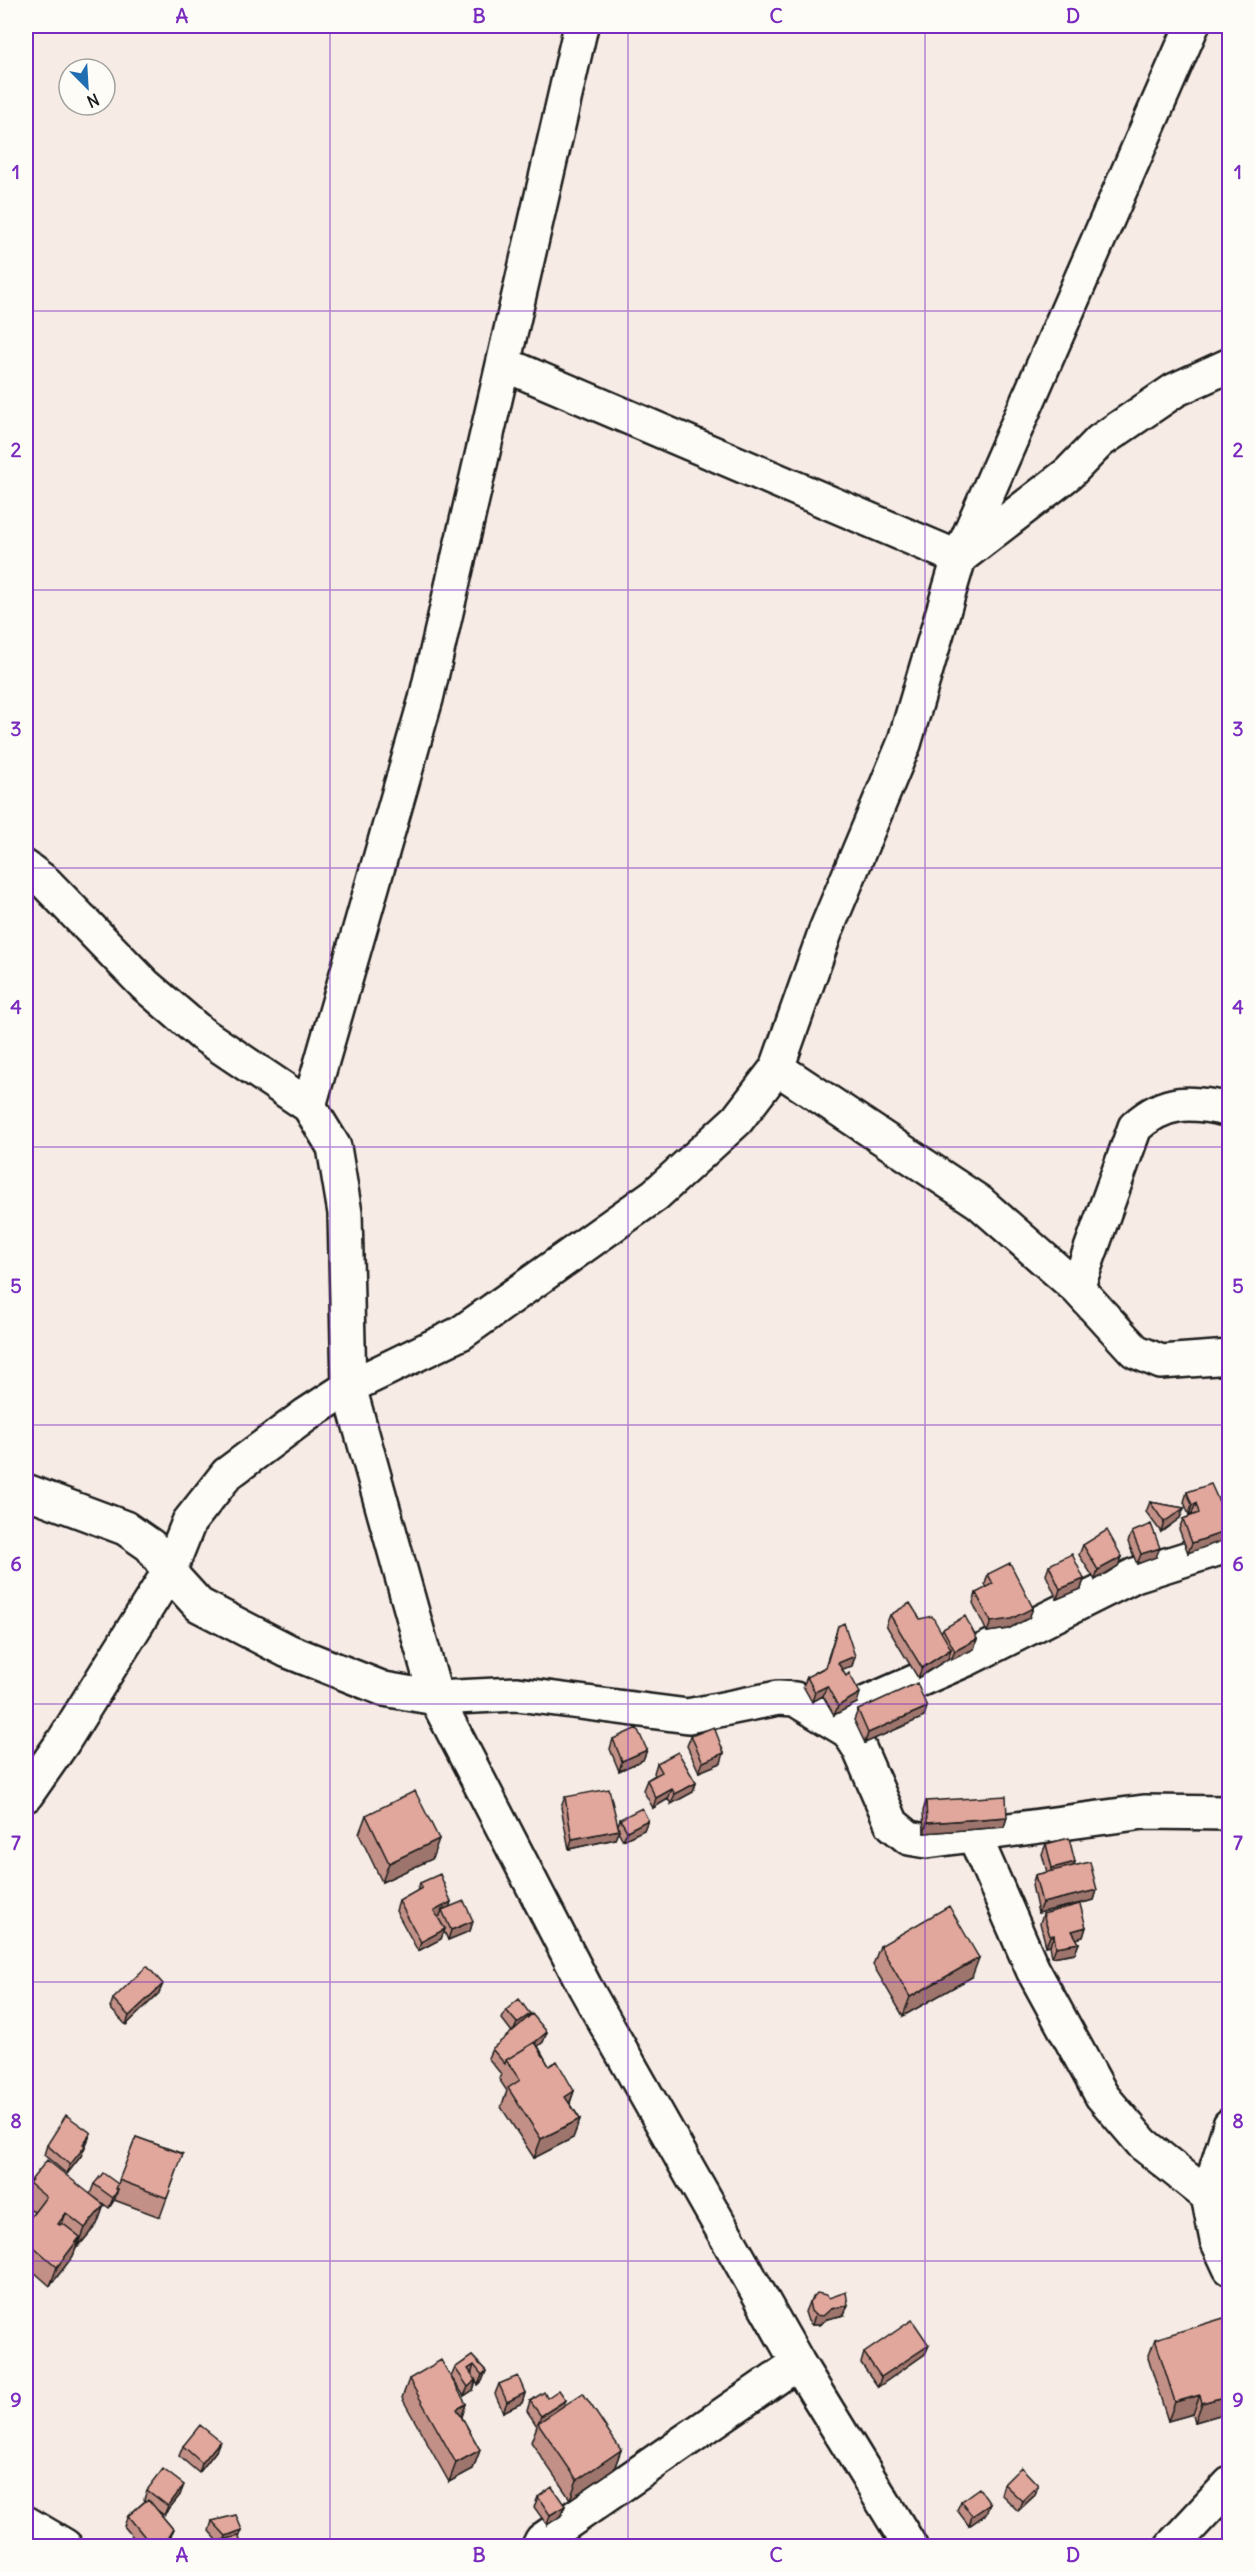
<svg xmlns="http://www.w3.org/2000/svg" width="1255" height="2572" viewBox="0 0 1255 2572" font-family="Delius,sans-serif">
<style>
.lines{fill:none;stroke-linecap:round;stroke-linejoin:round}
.street-casing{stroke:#1c1c1c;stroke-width:38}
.street{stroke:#fdfcf7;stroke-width:33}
.wall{fill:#c29086;stroke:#1c1c1c;stroke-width:1.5}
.shaded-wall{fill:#9e756d;stroke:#1c1c1c;stroke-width:1.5}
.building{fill:#e1a79c;stroke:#1c1c1c;stroke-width:1.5}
.grid{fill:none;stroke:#7b2cbf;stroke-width:1.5;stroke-opacity:0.55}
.neatline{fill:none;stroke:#7b2cbf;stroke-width:2}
.grid-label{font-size:20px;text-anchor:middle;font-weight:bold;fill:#7b2cbf}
</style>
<rect width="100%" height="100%" fill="#f7ebe5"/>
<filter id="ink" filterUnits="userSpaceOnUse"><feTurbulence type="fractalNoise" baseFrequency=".0167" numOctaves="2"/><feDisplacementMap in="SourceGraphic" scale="12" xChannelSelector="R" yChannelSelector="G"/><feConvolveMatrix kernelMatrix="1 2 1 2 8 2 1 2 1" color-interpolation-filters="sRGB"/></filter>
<g filter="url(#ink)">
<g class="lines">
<g class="street-casing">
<path id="street" d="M504,364l455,194
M963,555l106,-82 31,-32 75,-51 55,-25
M26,868l20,15 99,102 57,49 107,72 25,41 11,66 4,174 87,311 149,289 213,376 112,183
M777,1068l202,134 98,86 58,63 26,11 69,-5
M309,1106l117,-407 155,-673
M1077,1288l58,-161c31,-28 56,-26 95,-17
M26,1491l99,37 26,18 18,26 30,33 89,46 96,38 52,9 81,-4 171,22 90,-18 17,1 53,32 11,17 33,76 17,14 18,3 217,-29 86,1
M836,1723l28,-19 103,-45 168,-84 95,-30
M26,1795l37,-53 106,-170 20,-50 38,-48 79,-59 43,-28 112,-54 194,-138 82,-75 40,-52 49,-138 78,-186 55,-186 233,-532
M974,1835l59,135 69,126 41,48 65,52
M1230,2125l-22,71 9,44 13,28
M26,2523l39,23
M539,2546l3,-6 256,-177
M1172,2546l58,-62"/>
</g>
<use href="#street" class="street"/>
</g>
<path class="wall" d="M1187,1492l34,14 -33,47 -9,-24 4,-10 10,-4 -1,-2 -3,2 -5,-13z
M1150,1502l34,6 -4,10 -19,14 -15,-20z
M1132,1532l24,25 -19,7 -9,-22z
M1083,1545l39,12 -4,9 -23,14 -16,-25z
M1049,1565l35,14 -3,10 -24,10 -11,-24z
M988,1574l45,34 -4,10 -21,11 -21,3 -14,-29 3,-10 11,-5 -2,-4z
M890,1615l30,4 21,13 2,-3 34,10 -3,10 -23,11 -2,-4 -1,3 -30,19 -32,-53z
M838,1626l17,30 -3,10 -10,3 15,34 -23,12 -11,-19 -11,6 -9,-16 4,-9 18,-10z
M858,1710l66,7 -59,26 -11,-23z
M691,1736l30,27 -22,9 -12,-26z
M613,1739l34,11 -4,10 -24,11 -9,-22z
M657,1763l39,20 -3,9 -22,12 -3,-5 -15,9 -10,-18 4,-10 8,-5 -1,-2z
M565,1797l53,28 2,-6 28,1 -4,10 -21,10 -5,-9 -3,8 -46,10 -8,-42z
M926,1801l81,16 -3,10 -80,6 -1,-22z
M366,1815l66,44 -50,23 -23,-48z
M1046,1844l29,18 -2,4 24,24 -3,10 -56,13 -6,-28 3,-10 12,-3 -5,-18z
M420,1883l29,24 24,14 -3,10 -22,9 -4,-9 -3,8 -23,12 -22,-40 3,-10 18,-10z
M1043,1914l43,13 -3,10 -7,2 3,4 -4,10 -23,4 -2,-12 -4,1 -6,-23z
M880,1946l92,31 -69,39 -30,-51z
M159,1993l-33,32 -16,-17 3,-9z
M506,2010l23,7 18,15 -4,10 -5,4 11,20 25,25 -4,12 10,16 -7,19 -39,20 -33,-51 6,-16 -8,-12 2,-5 -13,-16 4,-9 20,-17 -10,-13z
M91,2133l-10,23 -14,18 -23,-19 3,-10z
M136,2137l47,17 -23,63 -46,-17 -5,8 -19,-14 4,-10h24z
M29,2183l75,22 -7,19 -19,23 -1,-1 -4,10 -23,30 -24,-21v-42l8,-11 -8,-7v-12z
M809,2302l35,13 -17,4 -8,6h-7l-4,-4 -3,-9z
M1230,2324v88l-35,10 -2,-8 -25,7 -20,-63 7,-19z
M929,2345l-4,9 -47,33 -17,-24 3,-10z
M472,2356l14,15 -4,10 -4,4 -2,-3 -3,8 -9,6 -13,-19 4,-9z
M409,2379l57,25 -4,13 18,33 -7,19 -24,13 -47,-84z
M499,2384l26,9 -3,10 -19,9 -8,-18z
M547,2398l17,8 57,44 -7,19 -44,30 -39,-57 6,-16 -10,-15 3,-10z
M183,2446l33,5 -17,22 -20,-17z
M1004,2484l34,1 -3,10 -17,16 -17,-17z
M147,2490l33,5 -16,20 -7,-5 16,19 -3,10 -5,8h-24l-17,-21 4,-10 17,-15 -1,-2z
M538,2497l24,18 -15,10 -13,-18z
M961,2501l25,13 -17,12 -12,-16z
M212,2521l30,9 -3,7 2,10h-41l1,-2 17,-4 -9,-10z"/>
<path class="shaded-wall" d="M1196,1503l-4,10 -3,2 3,-10z
M1184,1508l-4,10 -19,14 3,-10z
M1230,1530v8l-42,15 4,-10z
M1160,1548l-4,9 -19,7 4,-10z
M1122,1557l-4,9 -23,14 3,-10z
M1084,1579l-3,10 -24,10 3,-10z
M1033,1608l-4,10 -21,11 -21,3 4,-10z
M977,1639l-3,10 -23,11 4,-9z
M951,1649l-3,10 -30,19 4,-10z
M855,1656l-3,10 -17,6 3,-9z
M827,1686l-4,10 -11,6 3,-10z
M860,1693l-3,10 -23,12 4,-9z
M927,1707l-3,10 -59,26 3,-10z
M647,1750l-4,10 -24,11 3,-10z
M724,1753l-3,10 -22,9 4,-10z
M696,1783l-3,9 -22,12 4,-10z
M672,1789l-4,10 -15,9 3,-10z
M1007,1817l-3,10 -80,6 3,-10z
M648,1820l-4,10 -21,10 4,-9z
M619,1830l-4,9 -46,10 3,-10z
M439,1839l-7,20 -50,23 7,-19z
M1075,1862l-4,10 -22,6 3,-10z
M1097,1890l-3,10 -56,13 4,-10z
M451,1902l-3,10 -6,-2 -2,6 -9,5 3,-10z
M473,1921l-3,10 -22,9 3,-10z
M1086,1927l-3,10 -14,4 3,-10z
M445,1929l-4,10 -23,12 3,-9z
M1054,1935l-4,10 -4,1 4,-10z
M1079,1943l-4,10 -23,4 4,-10z
M979,1958l-7,19 -69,39 7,-19z
M163,1984l-4,9 -33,32 3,-9z
M530,2014l-3,9 -14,10 4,-10z
M547,2032l-4,10 -31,27 -3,-4z
M574,2091l-7,19 -2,-13z
M580,2119l-7,19 -39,20 7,-19z
M91,2133l-10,23 -14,18 3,-9z
M118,2189l-3,10 -6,9 4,-10z
M104,2205l-7,19 -19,23 7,-19z
M66,2213l-7,19 -1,-8z
M80,2237l-7,19 -23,30 7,-19z
M848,2305l-4,10 -17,4 -8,6h-7l3,-10 16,-6z
M929,2345l-4,9 -47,33 3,-10z
M474,2365l-3,10 -3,-6z
M486,2371l-4,10 -4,4 4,-10z
M476,2380l-3,10 -9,6 4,-9z
M525,2393l-3,10 -19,9 4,-10z
M1200,2395l-7,19 -25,7 7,-19z
M1230,2395v17l-35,10 7,-19z
M566,2400l-4,10 -24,13 3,-7z
M466,2404l-7,20 -2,-15z
M220,2441l-4,10 -17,22 3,-10z
M480,2450l-7,19 -24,13 7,-19z
M621,2450l-7,19 -44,30 7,-19z
M184,2485l-4,10 -16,20 4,-9z
M1038,2485l-3,10 -17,16 4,-10z
M990,2504l-4,10 -17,12 3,-10z
M565,2506l-3,9 -15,10 3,-10z
M173,2529l-3,10 -5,8h-3z
M242,2530l-4,10 -15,6 3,-10z"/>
<path class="building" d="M1211,1484l10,22 4,-2 5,11v15l-38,13 -9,-24 16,-6 -3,-10 -4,2 -5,-13z
M1150,1502l34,6 -20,14z
M1151,1524l9,24 -19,6 -9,-22z
M1107,1530l15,27 -24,13 -15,-25z
M1072,1554l12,25 -24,10 -11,-24z
M1010,1563l23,45 -22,11 -20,3 -15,-29 17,-9 -5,-10z
M910,1603l10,16 12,-3 19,33 -29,19 -32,-53z
M965,1616l12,23 -22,12 -12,-22z
M844,1623l11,33 -17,7 8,13 3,-3 11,20 -22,13 -11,-20 -12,6 -8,-15 19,-10 12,-41z
M917,1683l10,24 -59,26 -10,-23z
M714,1727l10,26 -21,9 -12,-26z
M637,1728l10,22 -25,11 -9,-22z
M678,1752l18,31 -21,11 -3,-5 -16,9 -9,-18 15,-8 -5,-9z
M609,1789l10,41 -47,9 -7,-42z
M415,1791l24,48 -50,24 -23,-48z
M1006,1796l1,21 -80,6 -1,-22z
M642,1808l6,12 -21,11 -7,-12z
M1069,1838l6,24 -23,6 -6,-24z
M1090,1862l7,28 -55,13 -7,-28z
M440,1874l11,28 -17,9 11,18 -24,13 -22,-41 23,-13 -2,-5z
M464,1901l9,20 -22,9 -9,-20z
M1080,1904l6,23 -14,4 7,12 -23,4 -2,-12 -4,1 -7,-22z
M949,1906l30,52 -69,39 -30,-51z
M147,1966l16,18 -34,32 -16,-17z
M519,1999l11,15 -13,9 -11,-13z
M532,2014l15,18 -12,10 -29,18 -1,4 -13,-15z
M535,2042l14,24 8,-5 17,30 -9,6 15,22 -39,20 -33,-51 12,-8 -14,-20z
M66,2115l25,18 -8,11 2,2 -15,19 -23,-20z
M136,2137l47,17 -16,44 -48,-18z
M47,2160l57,45 -19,23 -19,-15 -8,11 2,1 2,-2 18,14 -23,30 -31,-27 6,-8 -6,-5v-4l20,-26 -17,-14z
M103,2173l15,11 -2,5h2l-5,9 -19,-14z
M846,2292l2,13 -17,4 -8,7 -8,-1 -4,-4 -2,-9 8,-9 9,2 3,3z
M1227,2317l3,7v71l-28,8 -2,-8 -25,7 -20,-63z
M912,2320l17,25 -48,32 -17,-24z
M472,2356l14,15 -4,4 -8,-10 -6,4 8,11 -8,7 -13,-19z
M441,2360l25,44 -9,5 23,41 -24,13 -47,-84z
M518,2376l7,17 -18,9 -8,-18z
M559,2390l7,10 -25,16 -11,-15 14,-9 3,6z
M583,2393l38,57 -44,30 -39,-57z
M200,2425l20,16 -18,22 -19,-17z
M1021,2467l17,18 -16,16 -18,-17z
M163,2469l21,16 -16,21 -21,-16z
M552,2487l13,19 -15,9 -12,-18z
M979,2488l11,16 -18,12 -11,-15z
M148,2499l25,30 -11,18h-9l-25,-31z
M236,2515l6,15 -16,6 -14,-15z
M239,2536l2,11h-40v-2z"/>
</g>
<path class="grid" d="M330,26v2520M628,26v2520M925,26v2520M26,311h1204M26,590h1204M26,868h1204M26,1147h1204M26,1425h1204M26,1704h1204M26,1982h1204M26,2261h1204"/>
<rect width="1255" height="2572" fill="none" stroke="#fdfcf7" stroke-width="66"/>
<g transform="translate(87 87) rotate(156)"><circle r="28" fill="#fdfcf7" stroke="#a3a29f" stroke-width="1.5"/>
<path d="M0-4.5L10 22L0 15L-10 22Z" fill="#1f6fb2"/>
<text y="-9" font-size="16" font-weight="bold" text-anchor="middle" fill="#1c1c1c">N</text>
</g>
<rect x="33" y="33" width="1189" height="2506" class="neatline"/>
<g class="grid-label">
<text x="182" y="23">A</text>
<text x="479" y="23">B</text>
<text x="776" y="23">C</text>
<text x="1073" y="23">D</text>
<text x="16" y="179">1</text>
<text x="1238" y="179">1</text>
<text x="16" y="457">2</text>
<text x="1238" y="457">2</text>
<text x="16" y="736">3</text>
<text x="1238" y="736">3</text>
<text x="16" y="1014">4</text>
<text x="1238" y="1014">4</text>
<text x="16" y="1293">5</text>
<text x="1238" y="1293">5</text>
<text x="16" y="1571">6</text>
<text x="1238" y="1571">6</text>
<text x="16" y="1850">7</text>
<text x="1238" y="1850">7</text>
<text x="16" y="2128">8</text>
<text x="1238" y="2128">8</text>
<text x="16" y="2407">9</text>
<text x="1238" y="2407">9</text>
<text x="182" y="2562">A</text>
<text x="479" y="2562">B</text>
<text x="776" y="2562">C</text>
<text x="1073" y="2562">D</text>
</g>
</svg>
